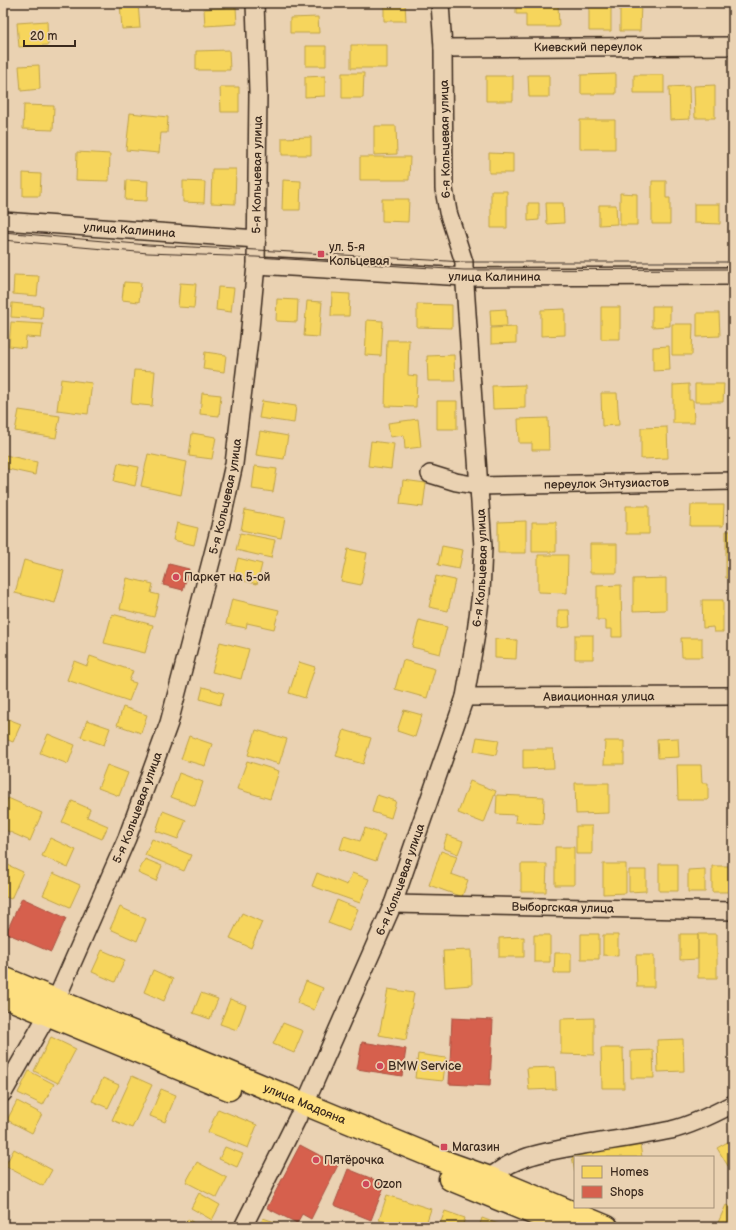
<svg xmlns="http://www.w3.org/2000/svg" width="736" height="1230" viewBox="0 0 736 1230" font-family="'Balsamiq Sans',sans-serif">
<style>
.homes{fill:#f6d55c;stroke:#bea249}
.shops{fill:#d6604d;stroke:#a8503f}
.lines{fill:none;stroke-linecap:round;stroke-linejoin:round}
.minor-casing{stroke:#3b2a1e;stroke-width:20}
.major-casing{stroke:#3b2a1e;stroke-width:25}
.minor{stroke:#ead2b2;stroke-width:17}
.major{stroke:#fedf80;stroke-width:22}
.tram{stroke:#3b2a1e;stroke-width:1}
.poi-dot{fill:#d1495b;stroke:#ead2b2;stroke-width:1.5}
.labels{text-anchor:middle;stroke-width:4;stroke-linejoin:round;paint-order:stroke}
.street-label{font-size:12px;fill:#3b2a1e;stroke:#ead2b2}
.poi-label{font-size:12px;fill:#3b2a1e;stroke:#ead2b2;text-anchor:start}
</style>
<rect width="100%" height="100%" fill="#ead2b2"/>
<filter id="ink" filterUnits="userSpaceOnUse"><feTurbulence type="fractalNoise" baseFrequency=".025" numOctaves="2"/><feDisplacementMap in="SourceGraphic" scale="8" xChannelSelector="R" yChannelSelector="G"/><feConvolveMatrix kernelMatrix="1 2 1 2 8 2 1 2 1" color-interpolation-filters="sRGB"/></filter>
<g filter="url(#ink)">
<path class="homes" d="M120,3h18l2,25 -18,1z
M384,3h21l1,18h-22z
M516,3h42l1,24h-33v-13h-10z
M589,3h22v28h-22z
M620,3h21l-1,28h-20z
M236,7l1,17 -32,2 -1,-17z
M318,17l1,16h-29v-15z
M47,21l1,24 -29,2 -2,-24z
M351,45h36v23h-36z
M306,46h20v20h-20z
M229,50l1,20h-34v-19z
M39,65l1,24 -19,2 -2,-25z
M342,73h22l-1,25h-21z
M616,74v20h-35v-19z
M528,75h21v22h-20z
M634,75h30v18h-30z
M325,76v20l-20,1v-20z
M486,76h27v25h-27z
M715,85v33h-20l-1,-32z
M689,86l1,33 -20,1 -1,-33z
M220,87h19v25h-18z
M24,105l30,1 -1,24 -30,-1z
M130,113l38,4 -1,16h-6l-2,20 -33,-3z
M580,120h35v29h-35z
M374,126h22l1,28 -23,1z
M311,137v18h-29v-17z
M77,152l33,2 -1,27 -33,-1z
M489,153l24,1v19h-24z
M360,157h50l-1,23h-49z
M212,169h24l-1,35 -24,-1z
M23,173l18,1 -1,22h-17z
M126,180l22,1 -1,20 -22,-1z
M283,180l18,1 -1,29h-18z
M183,181l22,1 -1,21 -21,-1z
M652,181h14v17h4v26h-18z
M491,191h16v37h-16z
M620,193l17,1v31h-17z
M382,199h27l-1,23 -26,-1z
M528,203h11v17l-11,1z
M546,203h17l1,20 -17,1z
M694,204h26v20l-26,-1z
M599,205h17l1,19 -18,1z
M14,275l25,1 -2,20 -24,-2z
M124,282l17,1 -2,19 -17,-2z
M180,283l16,1 -2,24 -16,-1z
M218,287l16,1 -3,24 -15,-2z
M332,293l18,1 -1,22h-18z
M277,299l21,1 -1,22 -21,-1z
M307,301l15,1 -3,35 -15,-1z
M12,303l31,3 -1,13 -31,-2z
M417,304l35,1v23l-35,-1z
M652,306h18v20l-18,1z
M601,307h19v32h-19z
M506,309l1,17 -16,1 -1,-17z
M565,309v26l-24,1v-26z
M697,313h22l1,23 -23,1z
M367,320l16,1 -2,35 -16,-1z
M11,322l32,2 -2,14 -15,-1 -1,11 -16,-2z
M672,324h21l-1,31h-20z
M516,327v16l-25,1v-16z
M387,340h22l-1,35 9,1 -1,31 -31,-1z
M669,346l1,24 -17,1v-24z
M205,352l21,3 -2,17 -21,-3z
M454,355l1,26h-27l-1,-25z
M134,370l21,1 -3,35 -21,-2z
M61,379l31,4 -4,31 -31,-4z
M689,384v16h4l1,23h-21v-38z
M695,384h29l-1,18h-28z
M525,385v23l-32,1 -1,-23z
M202,393l19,2 -2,21 -19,-2z
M601,393h16l2,32 -17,1z
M262,401l34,5 -2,17 -35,-5z
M437,401h20v28h-20z
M19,410l41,6 -4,22 -41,-7z
M548,418l1,32h-17v-7h-13l-1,-24z
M418,419l3,28 -16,2 -1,-14 -14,2 -2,-14z
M667,427l1,31 -27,1v-31z
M260,431l28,5 -4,23 -28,-4z
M192,433l24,4 -4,22 -23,-3z
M371,441l23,3 -3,25 -23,-3z
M148,454l39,8 -6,33 -40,-9z
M5,455l32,7 -2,13 -32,-7z
M118,463l21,4 -4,19 -21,-5z
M255,466l22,3 -4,23 -21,-3z
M403,480l23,3 -3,24 -23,-3z
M691,505h33l-1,21h-33z
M626,506h23v28h-23z
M245,510l40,8 -4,20 -40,-8z
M526,521v32h-28v-31z
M532,522h24v30h-24z
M177,523l21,5 -4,17 -21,-5z
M726,531h7v47h-7z
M240,533l35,7 -4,18 -35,-8z
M590,544h27v29h-27z
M442,546l21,4 -4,19 -21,-4z
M348,549l19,4 -6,32 -20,-4z
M538,555h30l-1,38 -29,-1z
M238,558l24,6 -5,20 -24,-6z
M24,560l40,11 -9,32 -40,-10z
M436,576l19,4 -7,31 -19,-4z
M127,578l26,6 -2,9 8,2 -5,22 -34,-8z
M666,578v32l-33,1v-32z
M621,585l1,52h-10v-8h-6v-9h-9v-34z
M232,599l47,11 -5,19 -27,-6 -1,5 -20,-4z
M702,600h21v32h-9l-1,-5 -10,1z
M558,610h11l1,17 -12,1z
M112,614l41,11 -8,28 -41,-10z
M419,620l28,7 -7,27 -28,-7z
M575,635h18v24h-18z
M681,638h21v19h-20z
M495,639l22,1 -1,19 -21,-1z
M220,642l29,7 -8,30 -29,-7z
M90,656l43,15 -4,10 7,2 -7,18 -62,-21 7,-19 13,5z
M403,660l32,9 -8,29 -32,-9z
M299,662l16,5 -10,31 -16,-5z
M203,687l21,6 -4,12 -20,-6z
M123,707l24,8 -6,18 -24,-8z
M404,710l18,5 -7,22 -18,-6z
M3,717l18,7 -8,18 -10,-4z
M87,720l23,8 -6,17 -23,-8z
M256,730l31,9 -8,25 -31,-9z
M344,730l27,8 -8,26 -27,-8z
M48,734l27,11 -7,19 -28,-11z
M189,736l23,8 -7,22 -24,-7z
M477,737l22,3 -3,15 -22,-4z
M678,738l1,19 -21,1 -1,-19z
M605,741h19v23h-20z
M523,749h30l1,19 -31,1z
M247,761l32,10 -9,28 -33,-10z
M107,765l21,8 -9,23 -21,-8z
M677,765h24l1,18h6v17h-30z
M179,773l24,9 -8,24 -24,-9z
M470,781l26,10 -12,32 -26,-10z
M575,783h34v30l-33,1z
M730,786h3v18h-3z
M377,795l19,6 -5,17 -19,-6z
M497,795l47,2 -1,27 -28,-2 1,-7 -20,-1z
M8,798l34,15 -12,28 -27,-12v-20z
M72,801l18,8 -3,8 21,9 -6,13 -40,-17z
M163,811l23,9 -8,19 -22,-8z
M576,826h16v28h-16z
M365,828l20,7 -9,26 -36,-12 4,-13 16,5z
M447,835l16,6 -5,13 -15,-6z
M50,838l26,12 -8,18 -26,-12z
M152,839l39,16 -7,16 -39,-16z
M555,847h19v38h-19z
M441,851l16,5 -6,18 17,6 -6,17 -33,-12z
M145,859l17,7 -6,15 -18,-8z
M521,864h26l-1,28h-25z
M603,864h23v29l-23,1z
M659,864h19v27h-19z
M8,865l15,7 -12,27 -8,-3v-20z
M712,866h17v26h-17z
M705,869v23h-17v-22z
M629,870h17v21l-17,1z
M53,873l27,12 -10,22 -27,-12z
M317,873l30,12 5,-12 17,6 -9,24 -48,-17z
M337,900l21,9 -9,22 -21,-8z
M120,907l26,12 -9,22 -27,-12z
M242,913l20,9 -11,26 -21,-10z
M581,934h18v25h-18z
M680,934h18v25l-18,1z
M698,934h19v44h-19z
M534,935h16v27h-16z
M603,935h15v21l-15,-1z
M524,937v20h-25v-19z
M102,950l23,10 -10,22 -23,-10z
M471,950l1,35 -27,2 -2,-36z
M555,953h16v20h-17z
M636,955h18v32h-17z
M153,970l20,9 -9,22 -20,-9z
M306,981l17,7 -9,22 -17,-7z
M388,989l26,4 -8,47 -27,-5z
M201,993l17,6 -8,20 -17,-6z
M230,999l16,6 -9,25 -17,-6z
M594,1018v37l-33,-1v-35z
M283,1023l20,8 -9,22 -21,-9z
M51,1037l25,12 -18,34 -24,-12z
M683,1039l1,32 -26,1 -1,-32z
M601,1048h22l1,40h-22z
M653,1050l1,28h-23v-27z
M418,1054l28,4 -3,23 -28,-3z
M555,1067l1,22 -27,1 -2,-22z
M29,1071l25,13 -11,21 -25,-12z
M132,1076l20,9 -20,43 -20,-8z
M103,1078l16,7 -11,23 -16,-7z
M161,1089l15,6 -11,27 -15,-6z
M17,1101l25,13 -10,19 -25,-13z
M218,1109l39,16 -9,23 -40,-16z
M639,1139l3,18h-67v15l-4,-21z
M733,1139v24l-5,3 -11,-18z
M225,1147l18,7 -6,13 -18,-8z
M14,1149l38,21 -9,16 -38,-20z
M197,1162l30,16 -10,20 -31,-16z
M199,1193l21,12 -8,15 -21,-12z
M387,1195l44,14 -6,18h-23l-23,-7z
M726,1205l7,3v19h-17z
M445,1211l20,7 -3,9h-14l-8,-3z
M263,1218l27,9h-30z
M482,1218l22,8v1h-25z
M188,1219l12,8h-17z"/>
<path class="shops" d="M169,564l20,5 -6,21 -20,-5z
M22,898l44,20 -15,34 -45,-19z
M452,1018l41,2 -3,66 -41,-2z
M362,1042l44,7 -4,27 -45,-7z
M300,1145l38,20 -27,54 -9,-5 -5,9 -30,-15z
M348,1169l37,15 -14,36 -37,-15z"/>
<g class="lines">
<g class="minor-casing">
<g id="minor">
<path id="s1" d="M443,48l290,-2"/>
<path id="s2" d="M3,221l254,18"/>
<path id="s3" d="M256,265l209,12 268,-1"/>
<path id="s4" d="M430,474l26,8 23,4 254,-5"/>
<path id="s5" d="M465,697l268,-1"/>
<path id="s6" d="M393,904l340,7"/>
<path id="s7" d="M3,1093l53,-93 71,-162 42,-115 51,-196 14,-63 15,-125 7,-74 2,-173 -3,-89"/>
<path id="s8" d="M305,1104l88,-200 72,-207 10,-57 6,-47 2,-46 -2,-30 -17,-247v-8l-16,-50 -4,-23 -1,-141 -3,-45"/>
<path d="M490,1178c24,-23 61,-27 93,-33 30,-5 59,-9 88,-15 21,-5 43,-16 62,-26"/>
<path d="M243,1227l55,-110"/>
</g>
</g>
<g class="major-casing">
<g id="major">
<path id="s9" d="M3,978l302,126 143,59 42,15 117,49"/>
<path d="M3,996l226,93"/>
<path d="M450,1179l117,48"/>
</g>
</g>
<use href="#minor" class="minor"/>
<use href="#major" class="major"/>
<path class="tram" d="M3,232l145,13 109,5 207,12h269
M3,240l145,13 108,4 208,13 269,-1"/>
</g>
</g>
<g class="poi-dot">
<rect x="317" y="250" width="8" height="8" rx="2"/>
<circle cx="176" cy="577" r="4"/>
<circle cx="380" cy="1066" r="4"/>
<rect x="440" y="1143" width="8" height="8" rx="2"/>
<circle cx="316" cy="1160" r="4"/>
<circle cx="366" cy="1184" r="4"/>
</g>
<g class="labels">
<g class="street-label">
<text dy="4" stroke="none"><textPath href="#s1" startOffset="145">Киевский переулок</textPath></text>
<text transform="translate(445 139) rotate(-91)" y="4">6-я Кольцевая улица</text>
<text dy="4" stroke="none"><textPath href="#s7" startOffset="964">5-я Кольцевая улица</textPath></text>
<text dy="4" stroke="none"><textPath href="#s2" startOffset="127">улица Калинина</textPath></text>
<text dy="4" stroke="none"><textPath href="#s3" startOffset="239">улица Калинина</textPath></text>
<text dy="4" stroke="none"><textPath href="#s4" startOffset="178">переулок Энтузиастов</textPath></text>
<text dy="4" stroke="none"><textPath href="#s7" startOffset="640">5-я Кольцевая улица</textPath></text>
<text dy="4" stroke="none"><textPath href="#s8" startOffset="568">6-я Кольцевая улица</textPath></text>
<text dy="4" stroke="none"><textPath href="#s5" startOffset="134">Авиационная улица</textPath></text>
<text dy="4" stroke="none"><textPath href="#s7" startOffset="316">5-я Кольцевая улица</textPath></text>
<text dy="4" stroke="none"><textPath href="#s8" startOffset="244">6-я Кольцевая улица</textPath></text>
<text dy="4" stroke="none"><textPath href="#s6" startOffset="170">Выборгская улица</textPath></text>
<text dy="4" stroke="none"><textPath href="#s9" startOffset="327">улица Мадояна</textPath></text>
</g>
<g class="poi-label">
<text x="329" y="251">ул. 5-я<tspan x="329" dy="14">Кольцевая</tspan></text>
<text x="184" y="581">Паркет на 5-ой</text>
<text x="388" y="1070">BMW Service</text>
<text x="452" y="1151">Магазин</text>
<text x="324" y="1164">Пятёрочка</text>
<text x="374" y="1188">Ozon</text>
</g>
</g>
<rect width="736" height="1230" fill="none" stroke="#ead2b2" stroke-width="16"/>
<rect x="8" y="8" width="720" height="1214" fill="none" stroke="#3b2a1e" stroke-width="1.5" filter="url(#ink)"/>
<rect x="574" y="1156" width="140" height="52" fill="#ead2b2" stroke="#a48f77"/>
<rect x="582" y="1166" width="20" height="12" fill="#f6d55c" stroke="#a48f77"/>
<text x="610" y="1176" font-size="12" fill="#3b2a1e">Homes</text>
<rect x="582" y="1186" width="20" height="12" fill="#d6604d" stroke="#a48f77"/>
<text x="610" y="1196" font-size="12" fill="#3b2a1e">Shops</text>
<path d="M24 40v6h51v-6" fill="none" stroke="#3b2a1e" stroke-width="2"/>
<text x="30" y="40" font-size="12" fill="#3b2a1e" stroke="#ead2b2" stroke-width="3" paint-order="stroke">20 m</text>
</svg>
